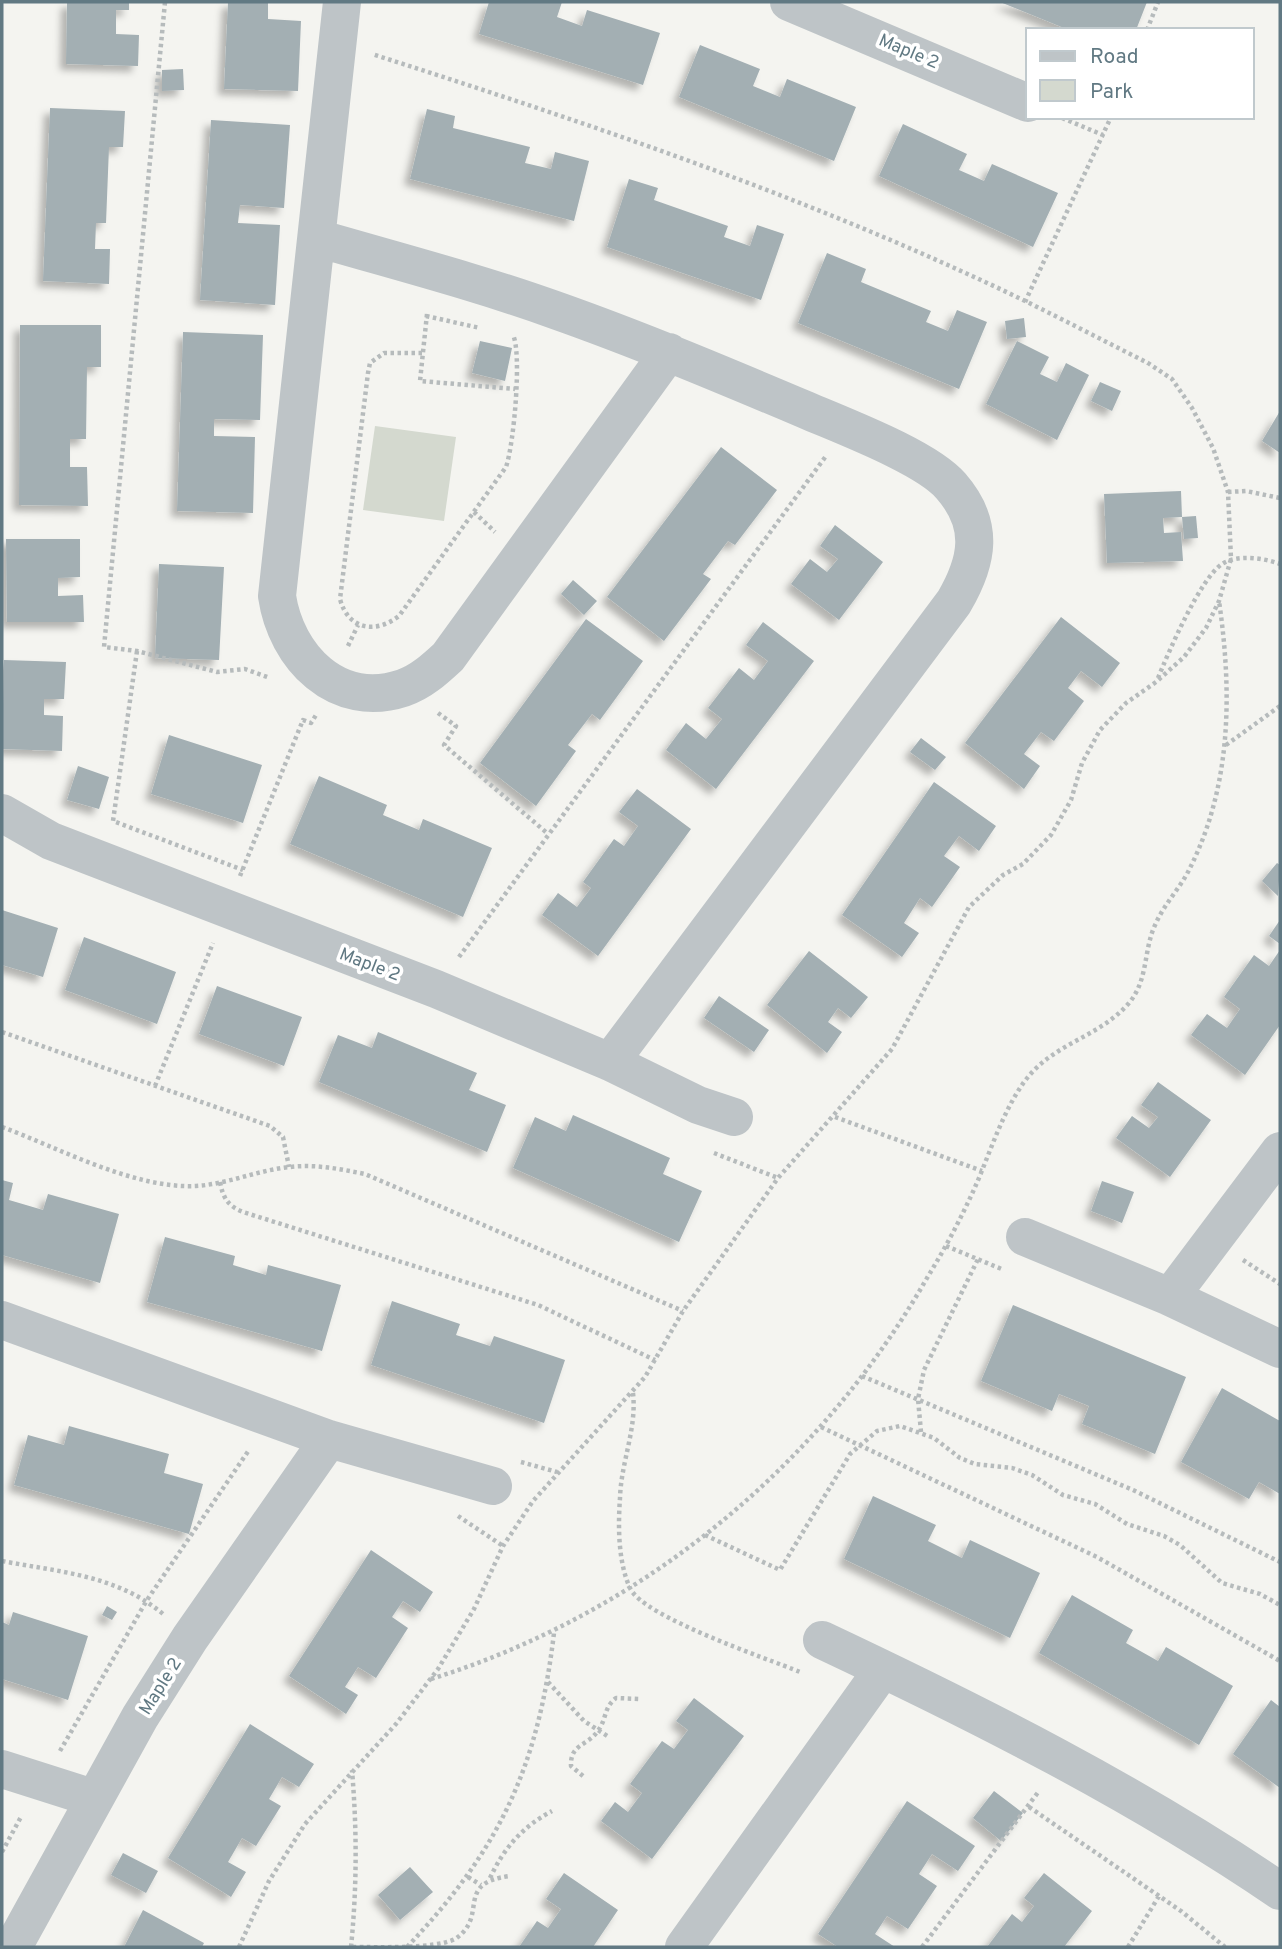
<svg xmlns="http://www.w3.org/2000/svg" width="1282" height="1949" viewBox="0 0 1282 1949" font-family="Overpass,sans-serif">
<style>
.green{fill:#d4d9cf}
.building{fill:#a3afb3;filter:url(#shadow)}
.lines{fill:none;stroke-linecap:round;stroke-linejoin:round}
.path{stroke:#b6bbbc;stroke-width:4.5;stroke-dasharray:3.5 3.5;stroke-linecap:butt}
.minor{stroke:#bec4c7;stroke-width:38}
.labels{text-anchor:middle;stroke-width:7;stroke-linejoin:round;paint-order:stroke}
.street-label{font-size:18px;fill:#617983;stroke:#fff}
</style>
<defs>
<filter id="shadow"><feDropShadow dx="-6" dy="6" stdDeviation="3.5" flood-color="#0004"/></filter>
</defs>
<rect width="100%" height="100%" fill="#f4f4f0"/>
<path class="green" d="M375,426l81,11 -12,84 -81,-11z"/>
<path class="building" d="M67,2h62v8h-13v24l23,1 -1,31 -72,-2z
M228,2h40v17l33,2 -3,70 -74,-2z
M489,2h73l-5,15 25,9 5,-16 73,23 -17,52 -164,-51z
M1000,2h147l-11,28h-67z
M700,45l60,24 -7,17 27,11 7,-18 69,28 -22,54 -155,-64z
M183,69l1,21 -22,1v-21z
M50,108l75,3 -2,36h-14l-3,76h-10l-1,26h15l-1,35 -66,-3z
M427,109l28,7 -2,12 77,19 -5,16 26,6 4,-17 34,9 -15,60 -164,-42z
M211,120l79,5 -6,83 -44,-3 -2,18 42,2 -5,80 -75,-5z
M903,124l64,30 -8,16 25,11 8,-17 66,29 -25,54 -154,-71z
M629,179l29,9 -4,12 74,26 -4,11 26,9 7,-21 27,9 -23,66 -154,-53z
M827,253l39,16 -5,13 70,29 -5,11 22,9 9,-21 30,12 -28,67 -161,-66z
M1024,318l2,19 -19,2 -2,-18z
M20,325h81v42h-14l-1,72h-16v28h17l1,39 -69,-1z
M183,332l80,3 -3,85 -46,-1v17l41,1 -2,76 -76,-2z
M480,341l32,7 -7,33 -33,-8z
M1017,341l32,16 -9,17 17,8 9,-19 23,12 -32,65 -71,-36z
M1100,382l21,9 -9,20 -21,-10z
M1280,411v42l-18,-12z
M721,447l56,43 -42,55 -7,-4 -25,33 8,5 -47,62 -57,-44z
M1181,491l1,26 -19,1 1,15 17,-1 2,29 -76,2 -3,-69z
M1196,516l2,22 -14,1 -2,-22z
M835,525l48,37 -44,58 -48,-36 19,-25 17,13 11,-13 -18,-13z
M6,539h74v38l-22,1v18l25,-1 1,27h-77z
M159,564l65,3 -5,93 -64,-2z
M573,580l24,21 -13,14 -23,-21z
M1061,617l59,46 -18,24 -21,-16 -13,17 16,13 -30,40 -13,-9 -17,22 16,12 -16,23 -59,-46z
M586,619l57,42 -43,59 -8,-6 -24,31 8,6 -40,55 -56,-43z
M763,622l51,39 -98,128 -50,-39 20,-27 20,16 16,-20 -14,-11 31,-40 15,12 14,-19 -22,-16z
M4,660l62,2 -2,37h-20v16l19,1 -1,35 -60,-2z
M169,735l93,30 -19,58 -92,-29z
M921,738l25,19 -11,13 -25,-18z
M78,766l31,11 -10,32 -32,-9z
M319,776l68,29 -4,10 36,15 4,-11 69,29 -29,69 -173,-73z
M934,782l62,44 -17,25 -20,-15 -15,20 16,11 -28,40 -12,-9 -16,25 15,10 -17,24 -60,-42z
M637,789l54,40 -93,127 -56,-41 16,-22 19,14 14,-19 -8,-6 31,-43 10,7 14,-20 -19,-14z
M1277,863l3,2 -2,31 -16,-15z
M2,910l56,18 -15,49 -41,-12z
M1280,920v24l-11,-8z
M84,937l92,35 -19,52 -92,-34z
M1280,950v75l-35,50 -54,-40 16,-21 20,14 13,-19 -16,-12 30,-42 15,11z
M809,951l59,46 -17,21 -13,-10 -10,14 14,10 -15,21 -60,-48z
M217,986l85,31 -18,49 -85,-32z
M719,996l50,34 -15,22 -50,-34z
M378,1032l99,41 -8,17 37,15 -19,47 -168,-70 19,-47 34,13z
M1158,1082l53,38 -41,57 -54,-39 16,-22 17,12 9,-11 -17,-12z
M573,1115l97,43 -7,16 39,17 -23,51 -166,-74 22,-51 31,14z
M2,1180l11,3 -4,17 34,10 5,-16 71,20 -19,69 -98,-28z
M1102,1181l32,11 -12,31 -31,-12z
M165,1237l70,19 -2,9 33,10 2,-10 73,20 -19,66 -175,-49z
M392,1301l68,23 -4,11 34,11 4,-10 71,24 -21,63 -173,-58z
M1013,1305l173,72 -31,77 -73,-30 7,-18 -30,-12 -7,17 -71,-30z
M1222,1388l58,33v73l-21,-12 -10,17 -68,-37z
M69,1426l100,28 -5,19 39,11 -14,50 -175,-49 14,-50 36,10z
M873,1496l63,29 -8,16 34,17 8,-18 70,33 -30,65 -166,-79z
M371,1550l62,42 -13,20 -17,-11 -11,16 16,11 -32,50 -18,-11 -13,20 13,8 -12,19 -57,-38z
M1072,1595l61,35 -7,13 32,18 8,-14 67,39 -34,59 -160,-92z
M107,1606l10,6 -5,8 -10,-5z
M13,1612l75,24 -20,64 -66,-21v-57l7,3z
M694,1698l50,38 -92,123 -51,-38 14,-19 13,10 14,-19 -12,-9 32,-43 12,8 14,-19 -12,-9z
M1271,1700l9,7v81l-47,-34z
M250,1724l64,40 -15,23 -17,-10 -13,22 12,7 -25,40 -14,-8 -14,24 18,10 -15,25 -63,-39z
M994,1791l29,22 -22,28 -28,-23z
M907,1801l68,45 -17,25 -26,-17 -13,20 18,12 -29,43 -21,-13 -12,18 20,13h-57l-20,-13z
M123,1853l35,18 -12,22 -35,-18z
M410,1867l23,25 -33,28 -22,-25z
M564,1873l54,37 -25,37h-74l18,-26 11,7 13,-19 -15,-10z
M1044,1873l48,38 -28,36h-77l25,-33 10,8 12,-16 -10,-8z
M143,1910l61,33 -2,4h-78z"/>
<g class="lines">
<path class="path" d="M165,2l-61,645 33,4 80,21 28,-3 25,9
M1147,30l11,-28
M1062,118l41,17
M1025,302l86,-185
M427,314l-7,67 95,8
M426,316l54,12
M422,353h-38l-14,10 -2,10 -28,226c8,31 36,35 59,17l107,-149c8,-23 16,-114 7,-132
M1228,492l18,-1 34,7
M474,512l21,20
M348,646l10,-21
M137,651l-24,170 130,49
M1158,678c11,-27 42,-99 64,-114 15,-10 42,-6 58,0
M438,713l18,13 -12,19 103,88
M1226,745l54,-39
M240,876l63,-156 8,3 5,-8
M459,957l367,-501
M2,1032l268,94 13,11 6,30
M155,1086l58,-143
M835,1117l147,54
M2,1127c57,21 132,62 194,59 32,-2 62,-16 94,-19 26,-3 50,2 75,7l318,137
M714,1153l64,25
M220,1182c3,16 8,24 23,30l295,93 117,55
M946,1246l58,24
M1243,1260l37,24
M862,1376l271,114 147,72
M633,1393c4,36 -12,69 -13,105 -2,28 -2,64 10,90 13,29 136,70 170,84
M821,1427l276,130 183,104
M921,1432l-3,-33 6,-29 54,-111
M521,1462l36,10
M458,1516l45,30
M705,1535l75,35 70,-116 27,-23 23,-5 34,12 26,20 15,6 37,4 20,7 31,20 32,9 32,20 37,12 16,9 42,38 38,11 20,11
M2,1561c57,11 115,14 161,53
M431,1679c209,-65 387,-210 496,-401 16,-26 31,-54 44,-82 17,-36 28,-77 51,-111 28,-42 76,-46 107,-82 20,-24 14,-54 27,-80 9,-20 25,-36 34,-55 42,-84 42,-177 29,-267
M548,1682l36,39 25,16
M60,1751l87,-151 102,-150
M583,1776l-12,-10c-1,-22 16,-20 26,-34 10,-12 6,-24 19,-34l23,1
M1029,1807l152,104 44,36
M2,1852l20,-37
M468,1877l13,8
M490,1878c14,-30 32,-51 62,-67
M239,1947l30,-66 36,-57 91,-100 42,-55 36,-60 29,-63 30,-45 112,-124 38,-66 95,-133 114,-129 77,-142 34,-32 20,-11 28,-29 20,-35 11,-37 18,-33 26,-27 30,-21 28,-25 22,-29 13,-27 12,-42 -3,-67 -15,-44 -21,-40 -20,-29 -24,-16c-58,-29 -116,-60 -176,-87 -194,-89 -397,-157 -600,-222
M351,1947c6,-60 6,-117 1,-177
M353,1947c25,0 82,2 102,-8 35,-23 -2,-56 55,-63
M407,1947c93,-98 131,-180 147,-314
M922,1947l117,-156
M1128,1947l31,-51"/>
<path class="minor" d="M342,2l-65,594c9,61 60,114 126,92 18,-6 32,-19 45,-31l221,-305
M789,2l239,101
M317,238c79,23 160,44 238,72 85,30 168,65 251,100 37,16 120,47 145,76 34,39 27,75 3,116l-344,460
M2,813l49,28 385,148 174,73 88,43 36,12
M1025,1237l145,60 110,52
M1170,1297l110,-146
M2,1320l327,119 164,47
M822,1640c157,74 314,153 458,251
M2,1769l91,29
M13,1947l127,-230 50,-79 139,-199
M684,1947l199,-278"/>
</g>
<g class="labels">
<g class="street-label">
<text transform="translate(909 51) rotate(23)" y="6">Maple 2</text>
<text transform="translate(370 964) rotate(21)" y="6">Maple 2</text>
<text transform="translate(160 1686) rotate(-58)" y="6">Maple 2</text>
</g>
</g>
<rect width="1282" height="1949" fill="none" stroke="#617983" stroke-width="7"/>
<rect x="1026" y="28" width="228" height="91" fill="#ffffff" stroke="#c0c9cd" stroke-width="2"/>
<rect x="1040" y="51" width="35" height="10" fill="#bec4c7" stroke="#c0c9cd" stroke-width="2"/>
<text x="1090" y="63" font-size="21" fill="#617983">Road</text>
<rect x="1040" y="80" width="35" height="21" fill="#d4d9cf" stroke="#c0c9cd" stroke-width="2"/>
<text x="1090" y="98" font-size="21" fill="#617983">Park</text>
</svg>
